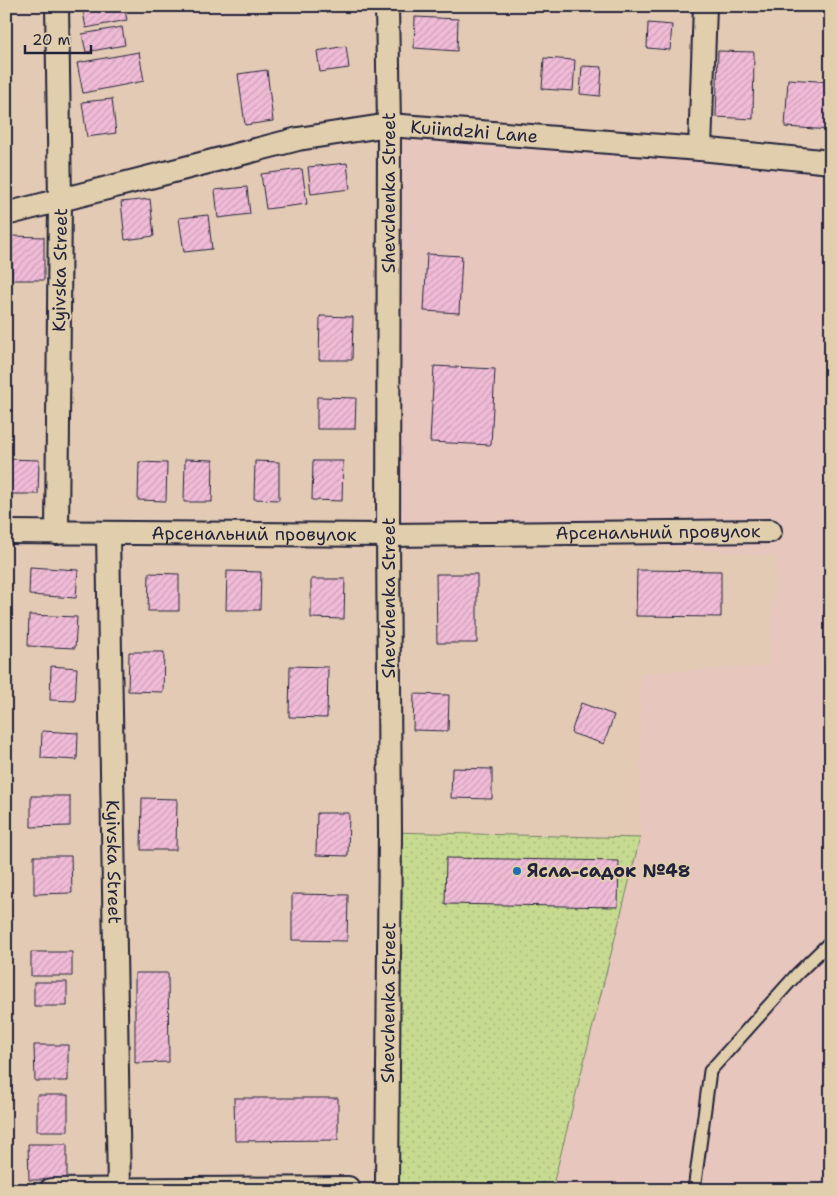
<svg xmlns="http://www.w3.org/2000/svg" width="837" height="1196" viewBox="0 0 837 1196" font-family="'Shantell Sans',sans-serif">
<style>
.built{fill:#e7c6be}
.grass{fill:url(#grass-dots);stroke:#747e66}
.building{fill:url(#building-hatch);stroke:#22223b}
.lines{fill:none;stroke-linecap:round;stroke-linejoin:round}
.lane-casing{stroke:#22223b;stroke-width:15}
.street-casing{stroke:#22223b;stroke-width:26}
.lane{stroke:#e0ceac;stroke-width:11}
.street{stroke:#e0ceac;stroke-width:22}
.poi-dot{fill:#1f6fb2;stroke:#e0ceac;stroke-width:2}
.labels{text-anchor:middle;stroke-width:4;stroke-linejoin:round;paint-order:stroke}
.street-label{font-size:18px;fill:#22223b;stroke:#e0ceac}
.poi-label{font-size:18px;font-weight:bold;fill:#22223b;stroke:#e0ceac;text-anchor:start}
</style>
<defs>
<pattern id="grass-dots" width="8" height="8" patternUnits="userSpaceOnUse" patternTransform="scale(1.25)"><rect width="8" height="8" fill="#c6db90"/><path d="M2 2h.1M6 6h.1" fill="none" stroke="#aabc7d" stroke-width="1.8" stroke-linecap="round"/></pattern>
<pattern id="building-hatch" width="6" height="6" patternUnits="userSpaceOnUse" patternTransform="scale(1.25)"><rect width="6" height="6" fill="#f0bbd6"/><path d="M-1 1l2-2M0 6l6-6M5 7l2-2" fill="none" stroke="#cea0b9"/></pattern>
</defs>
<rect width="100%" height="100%" fill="#e3cab4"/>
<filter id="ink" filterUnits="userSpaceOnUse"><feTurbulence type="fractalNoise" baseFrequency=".02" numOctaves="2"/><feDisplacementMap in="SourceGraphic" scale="10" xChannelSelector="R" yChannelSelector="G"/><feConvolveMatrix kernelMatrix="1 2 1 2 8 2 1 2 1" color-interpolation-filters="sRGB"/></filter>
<g filter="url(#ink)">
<path class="built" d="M389,125l442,37v1028h-447l6,-358 250,6v-165l129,-7 7,-110 -377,-32z"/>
<path class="grass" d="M390,832l250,6 -88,351 -165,-5z"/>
<path class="building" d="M82,6h42l3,14 -41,8z
M415,17l43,2 -1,32 -43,-3z
M648,23l24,2 -2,25 -23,-2z
M122,27l3,18 -39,7 -4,-18z
M346,46l3,22 -29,4 -3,-21z
M718,51l36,1 -1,67 -37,-2z
M139,52l5,29 -61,12 -6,-30z
M544,58l31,2 -2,31 -31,-2z
M582,66l20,1 -2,29 -20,-2z
M267,70l6,51 -28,4 -7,-51z
M788,79l43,3v48l-46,-3z
M112,99l4,34 -29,4 -5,-35z
M347,163l3,26 -39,5 -3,-27z
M302,169l5,35 -41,5 -5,-35z
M247,187l3,27 -32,4 -3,-28z
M150,199l4,37 -29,4 -4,-38z
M208,215l4,34 -28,3 -5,-34z
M12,236l32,1v43h-32z
M427,254l35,2 -3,57 -35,-2z
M320,316l33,1 -1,43h-33z
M434,366l61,3 -4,76 -61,-3z
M317,397l39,1 -1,31h-38z
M6,459l33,1 -1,34h-32z
M185,459l28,1 -1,42h-28z
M255,461l24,1v38l-25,-1z
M313,461h30l-1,40 -30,-1z
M139,462l28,1 -1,38 -28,-1z
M30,567l48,3 -2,28 -47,-3z
M637,570l84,1v46l-85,-1z
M227,571l34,1 -1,38h-34z
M149,573l30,1v37h-31z
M436,574h41v69h-40z
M311,579h34l-1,40 -33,-1z
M29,615l48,2 -2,31 -47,-2z
M129,652h35l-1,40 -35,-1z
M51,666l26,2 -2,33 -25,-1z
M290,666l38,1 -1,51 -38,-1z
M414,694l35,1 -1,36 -35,-1z
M581,703l33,12 -10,29 -33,-11z
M42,731l36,2 -1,27 -36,-2z
M452,768l40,1v30l-41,-1z
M31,796h39v30l-39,1z
M142,798l35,1 -1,51h-35z
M317,813h32l-1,43 -32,-1z
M34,856h37l1,37 -38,1z
M446,858l173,3 -1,46 -173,-3z
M292,894l56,1 -1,46 -55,-1z
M31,952h41v24h-41z
M135,973h33l1,89 -34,1z
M34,982h33v24h-33z
M34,1045h34v36h-33z
M37,1095h31v36h-31z
M234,1098h104v42l-103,1z
M28,1144h39v36h-38z"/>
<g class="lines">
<g class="lane-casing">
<path id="lane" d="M694,1190l16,-119 87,-97 34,-33"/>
</g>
<g class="street-casing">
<g id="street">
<path d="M57,6l3,194 -3,333"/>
<path d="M700,149l5,-143"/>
<path id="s1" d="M6,214l292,-75 91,-14 311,24 131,13"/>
<path id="s2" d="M6,532l382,3 382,-4"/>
<path id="s3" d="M108,533l11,657"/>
<path d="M51,1190l297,-2"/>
<path id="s4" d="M384,1190l3,-6 3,-352 -2,-297 1,-410 -2,-119"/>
</g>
</g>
<use href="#lane" class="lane"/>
<use href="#street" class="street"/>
</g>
</g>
<circle class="poi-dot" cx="517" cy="871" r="5"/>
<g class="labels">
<g class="street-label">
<text dy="6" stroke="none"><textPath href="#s1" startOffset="479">Kuiindzhi Lane</textPath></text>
<text dy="6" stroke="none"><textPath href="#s4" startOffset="998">Shevchenka Street</textPath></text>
<text transform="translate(60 270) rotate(-89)" y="6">Kyivska Street</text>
<text dy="6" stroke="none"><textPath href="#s2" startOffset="652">Арсенальний провулок</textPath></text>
<text dy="6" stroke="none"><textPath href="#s2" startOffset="248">Арсенальний провулок</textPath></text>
<text transform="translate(389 598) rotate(-90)" y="6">Shevchenka Street</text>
<text dy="6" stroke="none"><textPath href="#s3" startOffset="329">Kyivska Street</textPath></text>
<text dy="6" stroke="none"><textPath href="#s4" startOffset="188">Shevchenka Street</textPath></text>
</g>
<g class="poi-label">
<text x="527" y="877">Ясла-садок №48</text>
</g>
</g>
<rect width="837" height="1196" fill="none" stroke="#e0ceac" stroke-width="25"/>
<rect x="12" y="12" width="812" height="1171" fill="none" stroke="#22223b" stroke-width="2" filter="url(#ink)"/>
<path d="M25 45v8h66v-8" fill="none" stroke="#22223b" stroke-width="2.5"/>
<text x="32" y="45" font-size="15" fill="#22223b" stroke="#e0ceac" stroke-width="4" paint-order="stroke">20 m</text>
</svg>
